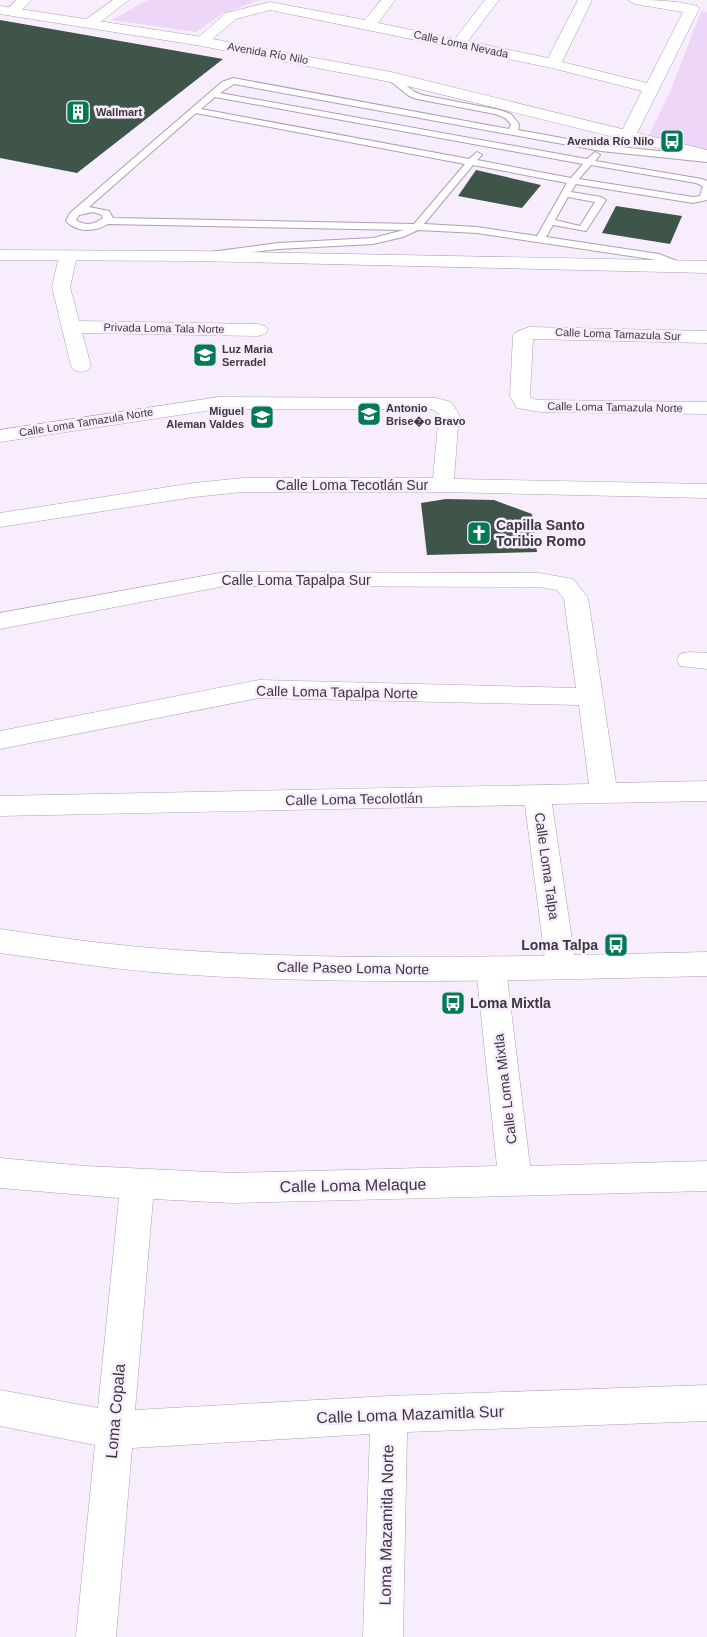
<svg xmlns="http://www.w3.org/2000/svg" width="707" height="1637" viewBox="0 0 707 1637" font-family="Helvetica,sans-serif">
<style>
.green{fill:#eed6f8}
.building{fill:#3f554a}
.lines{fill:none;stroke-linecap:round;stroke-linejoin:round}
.lane-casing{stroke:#ac9fb2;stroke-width:2}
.street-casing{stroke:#ac9fb2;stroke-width:1}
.secondary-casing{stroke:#ac9fb2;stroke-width:1}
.lane{fill:#fff;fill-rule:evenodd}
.street{fill:#fff;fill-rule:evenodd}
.secondary{fill:#fff;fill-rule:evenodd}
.labels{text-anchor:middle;stroke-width:5;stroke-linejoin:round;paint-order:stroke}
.far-street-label{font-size:11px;fill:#3c373f;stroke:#f8edfd}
.far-poi-label{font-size:11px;font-weight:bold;fill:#3c373f;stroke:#f8edfd;text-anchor:start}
.street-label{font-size:14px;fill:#3c373f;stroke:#f8edfd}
.poi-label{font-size:14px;font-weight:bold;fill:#3c373f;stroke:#f8edfd;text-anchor:start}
.near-street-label{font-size:16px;fill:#3c373f;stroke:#f8edfd}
</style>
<rect width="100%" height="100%" fill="#f8edfd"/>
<path class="green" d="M148,0h112l-36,13 -28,19 -84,-12z
M701,11l6,1v138l-58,-15 22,-45z"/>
<path class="building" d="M0,20l223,39 -146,114 -77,-15z
M476,170l65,15 -19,23 -64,-12z
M616,206l66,10 -12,28 -68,-11z
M446,499l48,1 38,14 5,38 -110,3 -6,-52z"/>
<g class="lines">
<g class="lane-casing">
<path id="lane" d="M392,75l23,17 7,3 78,15 11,4 8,10 -1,6 83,15 106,11v6l-106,-11 -367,-67 -14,9 367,66 8,-7 5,3 -5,6 107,18 5,2v19l-14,3 -117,-19 -5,8 30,5 5,3 -20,31 -33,-6 -7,12 113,17 33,13 -5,3 -30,-10 -180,-27 -59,-3 -15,7 -30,7 -95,5 -71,9 -4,-1v-4l75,-10 95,-5 31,-8 -296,-6c-13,8 -31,9 -42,-3l4,-8 152,-131 11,-4 276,51 2,-5 -6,-6 -10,-4 -78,-15 -8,-3 -20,-16 -1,-2zM215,97l368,67 -12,14 -94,-18 5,-5 -5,-3 -8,7 -268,-50zM196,113l269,51 -51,60 -301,-6 -4,-7 -20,-4zM473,165l94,18 -30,53 -60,-9 -53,-3zM591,165l105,18 7,3 -3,10 -7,1 -114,-18zM568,197l27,5 -15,24 -25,-6zM93,212l9,3 1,3c-9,7 -18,8 -27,2l3,-5z"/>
</g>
<g class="street-casing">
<path id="street" d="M16,0h15l-14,15h-10l-2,-3z
M113,0h16l-34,26h-10l-2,-3 2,-3z
M381,0h14l-17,23 77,16 30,-39h14l-31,41 80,17 30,-58h14l-30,62 85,21 36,-71 -48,-8 -7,-4c23,0 46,0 69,6l2,3 -63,126 -2,3h-12l-2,-3 22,-44 -90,-23 -282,-58 -34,9 -31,26h-10l-2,-3 33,-29 44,-11 95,18z
M68,251l6,1 3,4 -7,31 9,34 179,3 7,2 3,4 -3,4 -7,2 -176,-3 9,33 -3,4 -7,2 -7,-2 -3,-4 -19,-79 7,-31 3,-4z
M529,327l178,4v12l-174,-4 -3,57 2,3 9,1 166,2v12l-166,-2 -24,-4 -7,-12 3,-60 3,-4z
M219,397l217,1 15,4 8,12 -5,65 253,5v14l-264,-6h-200l-49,5 -194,30v-14l194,-30 49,-5h190l6,-64 -5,-4 -4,-1h-211l-219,33v-12z
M225,572l314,1 34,6 15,19 28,185 91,-2v20l-155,3 24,163 -4,8 -11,4 -11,-4 -4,-8 -21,-162 -525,11v-20l589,-12 -10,-79 -320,-7 -259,51v-18l259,-51 317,8 -12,-89 -7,-9 -18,-3 -314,-1 -225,43v-16z
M689,652l18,1v16l-27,-3 -3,-6 3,-6z
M491,956l11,4 4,8 24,198 177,-5v30l-475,12 -79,-4 -18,211 254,-14 318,-11v36l-300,11 -4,205h-40l7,-203 -238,14 -16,189h-40l19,-192 -95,-19v-36l98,18 21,-210 -119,-10v-30l85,8 147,7 265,-7 -21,-198 4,-8z"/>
</g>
<g class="secondary-casing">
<path id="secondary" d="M0,6l196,30 195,36 316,78v10l-316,-78 -195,-37 -196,-31z
M0,250l196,1 511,10v12l-511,-12 -196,-1z
M0,929c59,9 118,17 177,21 176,12 353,6 530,2v24c-177,4 -354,10 -530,-2 -60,-4 -118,-13 -177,-21z"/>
</g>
<use href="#lane" class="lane"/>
<use href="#street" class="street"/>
<use href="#secondary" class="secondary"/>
</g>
<defs>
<g id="building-square" transform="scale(1.25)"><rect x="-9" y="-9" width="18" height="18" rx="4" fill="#047955" stroke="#f8edfd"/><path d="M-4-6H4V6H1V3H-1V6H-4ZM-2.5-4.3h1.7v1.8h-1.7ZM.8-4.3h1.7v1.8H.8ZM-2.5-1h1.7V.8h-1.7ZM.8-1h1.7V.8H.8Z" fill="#fff"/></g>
<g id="bus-square" transform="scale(1.25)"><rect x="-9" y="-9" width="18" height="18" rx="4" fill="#047955" stroke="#f8edfd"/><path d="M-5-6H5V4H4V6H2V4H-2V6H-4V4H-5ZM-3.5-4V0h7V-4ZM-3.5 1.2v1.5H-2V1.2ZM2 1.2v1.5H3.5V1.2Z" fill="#fff"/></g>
<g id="school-square" transform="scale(1.25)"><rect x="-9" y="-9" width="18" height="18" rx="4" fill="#047955" stroke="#f8edfd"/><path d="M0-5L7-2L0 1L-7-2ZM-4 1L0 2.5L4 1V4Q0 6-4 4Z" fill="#fff"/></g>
<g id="church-square" transform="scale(1.25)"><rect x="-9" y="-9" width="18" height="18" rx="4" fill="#047955" stroke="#f8edfd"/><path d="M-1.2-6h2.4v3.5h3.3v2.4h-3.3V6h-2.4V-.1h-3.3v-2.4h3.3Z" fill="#fff"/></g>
</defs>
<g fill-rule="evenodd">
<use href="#building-square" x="78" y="112"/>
<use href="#bus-square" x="672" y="141"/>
<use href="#school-square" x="205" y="355"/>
<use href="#school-square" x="369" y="414"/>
<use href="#school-square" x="262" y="417"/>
<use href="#church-square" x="479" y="533"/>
<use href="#bus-square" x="616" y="945"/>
<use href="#bus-square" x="453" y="1003"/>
</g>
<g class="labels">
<g class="far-street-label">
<text transform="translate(461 44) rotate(12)" y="4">Calle Loma Nevada</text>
<text transform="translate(268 53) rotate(10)" y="4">Avenida Río Nilo</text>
<text transform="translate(164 328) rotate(1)" y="4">Privada Loma Tala Norte</text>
<text transform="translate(618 334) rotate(2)" y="4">Calle Loma Tamazula Sur</text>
<text transform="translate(615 407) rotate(1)" y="4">Calle Loma Tamazula Norte</text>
<text transform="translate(86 422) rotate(-9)" y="4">Calle Loma Tamazula Norte</text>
</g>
<g class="far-poi-label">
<text x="96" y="116">Wallmart</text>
<text x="654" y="145" text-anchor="end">Avenida Río Nilo</text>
<text x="222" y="353">Luz Maria<tspan x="222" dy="13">Serradel</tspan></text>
<text x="386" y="412">Antonio<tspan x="386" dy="13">Brise�o Bravo</tspan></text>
<text x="244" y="415" text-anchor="end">Miguel<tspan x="244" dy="13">Aleman Valdes</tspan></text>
</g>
<g class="street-label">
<text x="352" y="490">Calle Loma Tecotlán Sur</text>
<text x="296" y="585">Calle Loma Tapalpa Sur</text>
<text transform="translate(337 692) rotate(1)" y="5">Calle Loma Tapalpa Norte</text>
<text transform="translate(354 799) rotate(-1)" y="5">Calle Loma Tecolotlán</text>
<text transform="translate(547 866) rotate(82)" y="5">Calle Loma Talpa</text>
<text transform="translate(353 968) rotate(1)" y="5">Calle Paseo Loma Norte</text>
<text transform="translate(505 1089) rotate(-97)" y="5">Calle Loma Mixtla</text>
</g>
<g class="poi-label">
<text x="496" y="530">Capilla Santo<tspan x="496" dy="16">Toribio Romo</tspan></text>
<text x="598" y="950" text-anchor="end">Loma Talpa</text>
<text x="470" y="1008">Loma Mixtla</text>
</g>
<g class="near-street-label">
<text transform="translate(353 1185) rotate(-1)" y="6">Calle Loma Melaque</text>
<text transform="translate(115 1411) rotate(-85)" y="6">Loma Copala</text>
<text transform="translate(410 1414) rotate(-2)" y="6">Calle Loma Mazamitla Sur</text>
<text transform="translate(386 1525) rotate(-89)" y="6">Loma Mazamitla Norte</text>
</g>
</g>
</svg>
